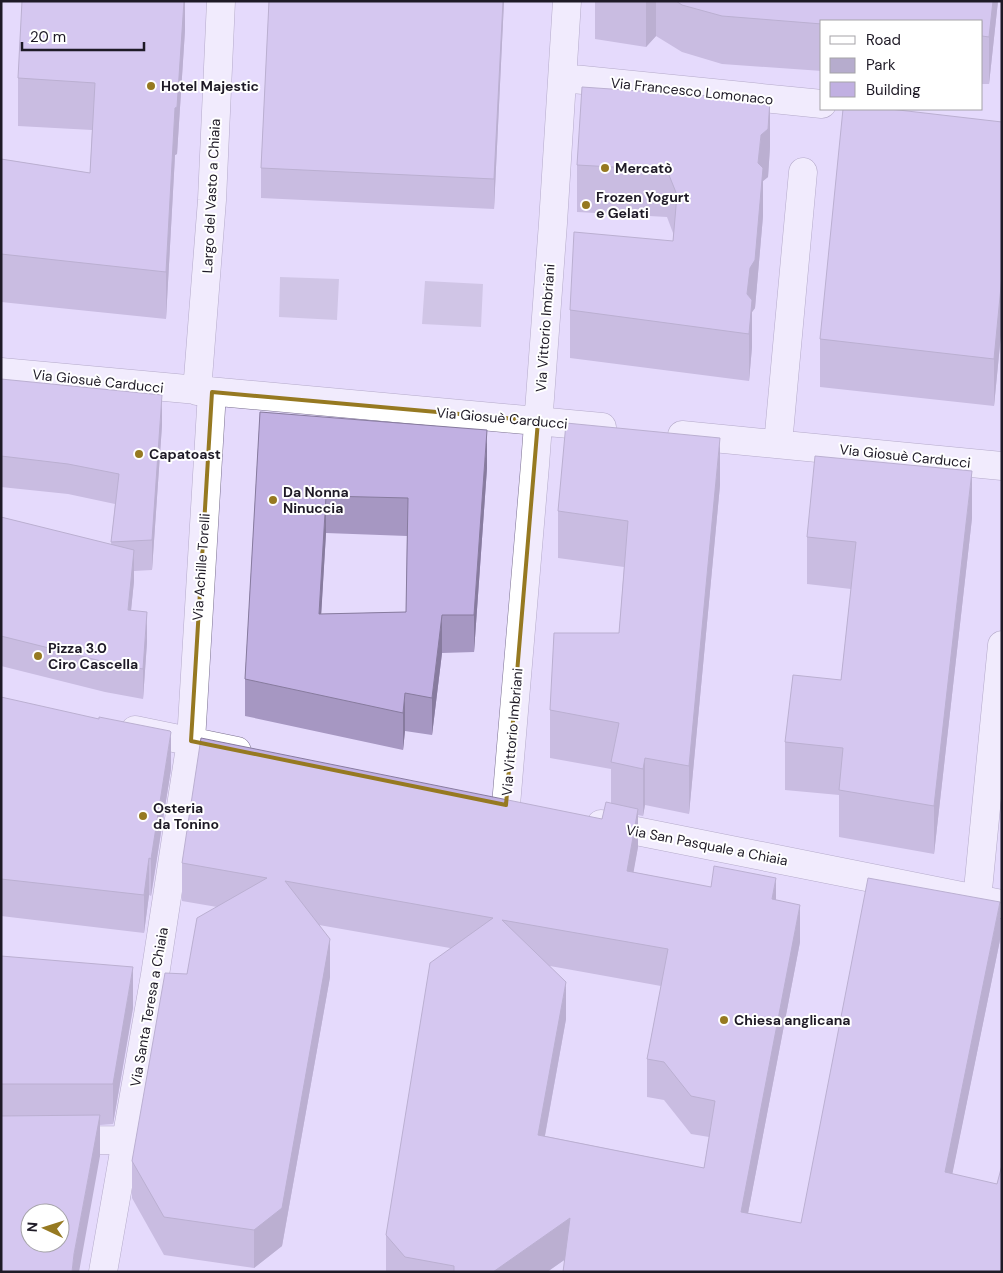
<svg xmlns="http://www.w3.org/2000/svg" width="1003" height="1273" viewBox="0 0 1003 1273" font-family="'DM Sans',sans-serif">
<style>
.green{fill:#b6accd}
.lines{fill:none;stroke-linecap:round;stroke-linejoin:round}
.minor-casing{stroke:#7a708f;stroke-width:29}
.minor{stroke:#fff;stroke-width:28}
.wall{fill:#a697c2;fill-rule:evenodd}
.shaded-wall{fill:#877b9e}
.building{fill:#c1b0e2;stroke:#877b9e;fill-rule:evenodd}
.marked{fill:none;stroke:#967921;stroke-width:4;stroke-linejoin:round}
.poi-dot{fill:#967921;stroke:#fff;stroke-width:2}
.labels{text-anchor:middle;stroke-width:4;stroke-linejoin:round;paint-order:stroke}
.poi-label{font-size:14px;font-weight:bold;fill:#1e1a26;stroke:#fff;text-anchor:start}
.street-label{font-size:14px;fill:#1e1a26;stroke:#fff}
</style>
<rect width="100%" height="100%" fill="#e5dafc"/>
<path class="green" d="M280,277l59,2 -2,41 -58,-3z
M425,281l58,3 -2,43 -59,-3z"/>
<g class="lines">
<g class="minor-casing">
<path id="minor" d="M563,78l259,26
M1,372l601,55
M197,391l15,-191 9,-199
M682,435l320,31
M778,444l25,-272
M135,730l102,21
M506,805l29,-340 18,-242 14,-222
M601,824l401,80
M977,900l25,-255
M1,1141l125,-1
M103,1272l52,-297 36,-234 21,-349"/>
</g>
<use href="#minor" class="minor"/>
</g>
<path class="wall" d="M185,1v29l-8,124 -2,1 -9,164 -165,-17v-143l89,14 2,-43 -74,-4v-48z
M269,1h235l-10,208 -233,-11v-30z
M595,1h403l-9,83h-7v-63h-160v50l-100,-7 -40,-12 -26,-16 -10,11 -51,-8z
M1002,122v202l-8,82 -174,-19v-48z
M770,147l-2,30 -5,4v35l-8,92 -3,4v35l-3,34 -179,-23v-48l103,-69v-8l-6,-16 -90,-5v-47z
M1,379l161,46 -10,145 -18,1v10l-3,29 16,32 -4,57 -38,-7 -104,-26v-149l110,28 4,-41 -47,-10 -67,-7z
M260,412l227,56 -13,184 -32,1 -10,82 -27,-4 -2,19 -158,-34v-37zM326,533l81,3 -1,76 -85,2z
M720,485l-31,329 -44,-9 -2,11 -5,-1v32l-5,25 143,28 24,42 -52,271 53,10 199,-283 -48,234 50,98 -438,-12 -17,12h-161v-37l64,-287 -131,-23 11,52 -48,269 -28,22 -90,-13 -32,-57v-37l55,-187 30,-67 -35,-6v-38l420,-44 9,-15v-35l-61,-11v-48l69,-77 5,-66 -66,-9v-47zM550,966l111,20 -14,73v38l17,3 27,34 18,3 -5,31 -159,-32 21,-117z
M972,518l-38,336 -95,-17v-42l-54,-5v-48l56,-62 10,-91 -44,-5v-47z
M1,697l170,72 -20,127 -2,-1 -5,38 -143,-17z
M1,956l132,52 -20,116 -13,1v31l-99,116z"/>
<path class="shaded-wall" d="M184,1h1v29l-8,124 -2,1 -9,164v-47l9,-164z
M503,1h1l-10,208v-30z
M646,1h10v35l-10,11z
M993,1h5l-9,83v-47z
M770,100v47l-2,30 -5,4v35l-8,92 -3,4v35l-3,34v-47l-2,-40 11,-131 3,-28z
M1002,276v48l-8,82v-47z
M162,395v30l-10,145v-30z
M487,430v38l-13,184v-37z
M720,438v47l-31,329v-48z
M972,471v47l-38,336v-48z
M326,496v37l-7,119v-38z
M134,550v31l-6,59v-30z
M147,612v30l-4,57v-30z
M442,615v38l-10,82v-37z
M405,693v38l-2,19v-37z
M171,732v37l-20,127v-37z
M645,758v47l-2,11v-47z
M638,809v38l-11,62v-38z
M149,858v37l-5,38v-38z
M776,878v37l-4,-16z
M1000,902v38l-55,270v-38z
M800,905v37l-59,308v-38z
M330,939v38l-48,269 -28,22v-38z
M133,967v41l-20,116v-40z
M566,982v37l-28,154v-38z
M100,1115v41l-21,116h-7l2,-18z
M570,1218v38l-23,16h-54z"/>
<path class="building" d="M22,1h162l-7,106 -2,1 -9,164 -165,-18v-95l89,14 5,-90 -77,-5z
M269,1h234l-9,178 -233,-11z
M676,1h317l-4,36 -7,-1v-15h-160v3l-100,-8 -40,-11z
M582,87l188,13 -2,29 -7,6 -3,28 5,5 -8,92 -5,8 -3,26 5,6 -3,34 -179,-24 4,-78 99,9 4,-46 -10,-25 -90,-5z
M843,109h47l112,13v154l-8,83 -174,-20z
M1,379l161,16 -10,145 -41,2 8,-68 -51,-10 -67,-8z
M260,412l227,18 -13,185h-32l-10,83 -27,-5 -2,20 -158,-34zM326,496l82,2 -2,114 -87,2z
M566,423l154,15 -31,328 -44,-8 -2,11 -32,-7 8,-39 -69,-13 4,-77h65l9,-112 -70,-10z
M815,456l157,15 -38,335 -95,-16 4,-42 -58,-6 8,-67 48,5 15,-138 -49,-5z
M1,517l133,33 -6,60 19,2 -4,57 -38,-7 -104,-26z
M1,697l98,22v-2l71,14 1,1 -20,127 -2,-1 -5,37 -143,-16z
M201,738l401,81 4,-17 32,7 -11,62 84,16 3,-21 62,12 -4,21 28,6 -59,307 60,11 67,-345 132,24 -55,270 52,12 5,-19v107h-439l7,-54 -77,54h-39v-6l-49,-9 -19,-22 44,-272 63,-45 -208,-37 45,58 -48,269 -28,22 -90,-13 -32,-56 33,-188 22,1 10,-56 70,-40 -85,-15zM502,920l166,29 -21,110 17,3 27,34 24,5 -11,67 -166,-33 28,-153z
M1,956l132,11 -20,117h-112z
M100,1115l-26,139 -2,18h-71v-156zM30,1213h30v30h-30z"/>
<path d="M0 0H1003V1273H0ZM212,392l326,29 -32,384 -315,-64z" fill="#e5dafc" fill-opacity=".55" fill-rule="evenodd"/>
<path class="marked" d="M212,392l326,29 -32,384 -315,-64z"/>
<g class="poi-dot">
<circle cx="151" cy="86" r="5"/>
<circle cx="605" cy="168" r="5"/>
<circle cx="586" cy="205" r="5"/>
<circle cx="139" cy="454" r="5"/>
<circle cx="273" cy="500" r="5"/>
<circle cx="38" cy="656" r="5"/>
<circle cx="143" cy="816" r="5"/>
<circle cx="724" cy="1020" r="5"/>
</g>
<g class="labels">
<g class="poi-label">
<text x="161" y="91">Hotel Majestic</text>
<text x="615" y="173">Mercatò</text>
<text x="596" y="202">Frozen Yogurt<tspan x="596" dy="16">e Gelati</tspan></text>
<text x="149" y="459">Capatoast</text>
<text x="283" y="497">Da Nonna<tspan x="283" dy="16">Ninuccia</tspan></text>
<text x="48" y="653">Pizza 3.0<tspan x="48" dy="16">Ciro Cascella</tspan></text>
<text x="153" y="813">Osteria<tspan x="153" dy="16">da Tonino</tspan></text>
<text x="734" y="1025">Chiesa anglicana</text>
</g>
<g class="street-label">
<text transform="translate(692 91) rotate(6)" y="5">Via Francesco Lomonaco</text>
<text transform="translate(211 196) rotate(-87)" y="5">Largo del Vasto a Chiaia</text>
<text transform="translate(545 328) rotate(-86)" y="5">Via Vittorio Imbriani</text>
<text transform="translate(98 381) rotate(6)" y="5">Via Giosuè Carducci</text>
<text transform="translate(502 418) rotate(5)" y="5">Via Giosuè Carducci</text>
<text transform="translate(905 456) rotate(6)" y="5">Via Giosuè Carducci</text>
<text transform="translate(201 567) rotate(-86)" y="5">Via Achille Torelli</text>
<text transform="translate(512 732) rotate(-85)" y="5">Via Vittorio Imbriani</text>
<text transform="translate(707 845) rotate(11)" y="5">Via San Pasquale a Chiaia</text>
<text transform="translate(149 1007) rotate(-80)" y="5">Via Santa Teresa a Chiaia</text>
</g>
</g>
<rect width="1003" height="1273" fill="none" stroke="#1e1a26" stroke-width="5"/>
<rect x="820" y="20" width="162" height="90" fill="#ffffff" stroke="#a5a3a8"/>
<rect x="830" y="36" width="25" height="8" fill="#ffffff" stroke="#a5a3a8"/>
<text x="866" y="45" font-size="15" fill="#1e1a26">Road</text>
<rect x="830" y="58" width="25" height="15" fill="#b6accd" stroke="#a5a3a8"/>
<text x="866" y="70" font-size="15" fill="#1e1a26">Park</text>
<rect x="830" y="82" width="25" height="15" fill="#c1b0e2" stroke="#a5a3a8"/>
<text x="866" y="95" font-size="15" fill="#1e1a26">Building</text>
<g transform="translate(45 1228) rotate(274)"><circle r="24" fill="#ffffff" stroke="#a5a3a8"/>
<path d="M0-4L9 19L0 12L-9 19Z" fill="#967921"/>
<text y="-8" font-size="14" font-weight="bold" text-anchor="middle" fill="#1e1a26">N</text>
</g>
<path d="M22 42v8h122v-8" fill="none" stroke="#1e1a26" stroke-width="2.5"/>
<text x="30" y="42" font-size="15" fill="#1e1a26" stroke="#ffffff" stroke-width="4" paint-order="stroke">20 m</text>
</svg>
